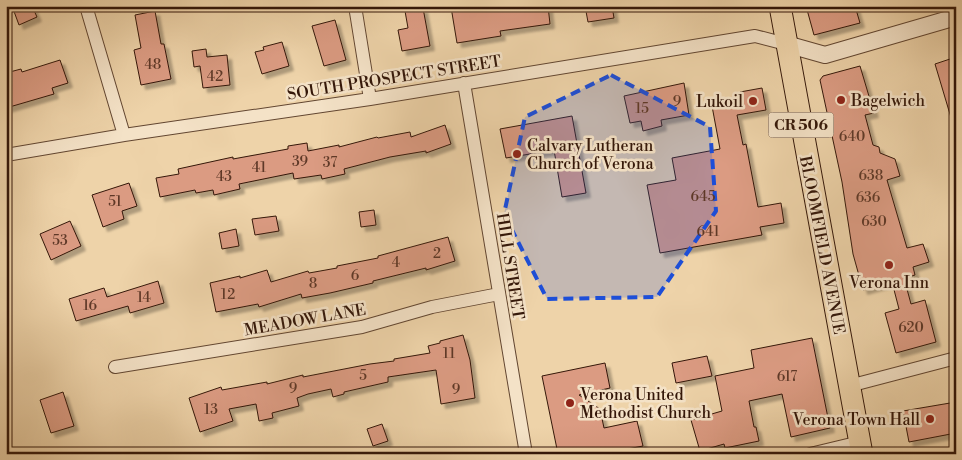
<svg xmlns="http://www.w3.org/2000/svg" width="962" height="460" viewBox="0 0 962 460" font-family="'Libre Bodoni',serif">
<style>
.building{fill:#db9b82;stroke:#341709;filter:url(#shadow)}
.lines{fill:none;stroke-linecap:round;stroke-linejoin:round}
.minor-casing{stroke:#624631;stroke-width:14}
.tertiary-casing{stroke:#624631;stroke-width:18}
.primary-casing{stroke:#341709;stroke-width:23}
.minor{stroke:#f4e2c7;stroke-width:12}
.tertiary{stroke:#f4e2c7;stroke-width:16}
.primary{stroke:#eed3a9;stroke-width:21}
.marked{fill:#1d4ed8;fill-opacity:0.2;stroke:#1d4ed8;stroke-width:4;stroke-dasharray:10 6;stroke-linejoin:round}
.poi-dot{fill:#8f2418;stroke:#f4e2c7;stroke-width:2}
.labels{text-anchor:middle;stroke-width:5;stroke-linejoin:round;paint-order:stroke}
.number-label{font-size:14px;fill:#5e3827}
.shield{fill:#f4e2c7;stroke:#6e5442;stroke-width:1}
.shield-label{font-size:15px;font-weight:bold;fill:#341709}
.street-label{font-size:16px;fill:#341709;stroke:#f4e2c7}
.poi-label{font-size:16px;fill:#341709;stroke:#f4e2c7;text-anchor:start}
</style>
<defs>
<filter id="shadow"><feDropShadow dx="4.5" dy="4.5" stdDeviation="1" flood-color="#0004"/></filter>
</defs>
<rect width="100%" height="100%" fill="#eed3a9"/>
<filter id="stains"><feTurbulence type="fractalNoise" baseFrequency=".004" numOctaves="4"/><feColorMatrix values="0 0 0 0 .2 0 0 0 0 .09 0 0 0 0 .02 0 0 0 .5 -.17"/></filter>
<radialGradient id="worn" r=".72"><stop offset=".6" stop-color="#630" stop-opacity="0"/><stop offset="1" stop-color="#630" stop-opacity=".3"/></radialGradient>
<path class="building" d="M12,6h20l5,11 -18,8z
M458,6h90l2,18 -50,7 1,5 -44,7 -6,-36z
M585,6h27l2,12 -26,4z
M806,6h49l5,17 -46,12z
M423,8l7,38 -28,5 -4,-21 10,-2 -3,-17z
M155,11l6,33h3l7,35 -30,6 -7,-35 7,-2 -6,-33z
M335,20l11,40 -22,6 -12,-40z
M282,42l7,24 -27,8 -7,-22 9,-2 -1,-3z
M206,49l1,8 20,-2 3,30 -27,3 -3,-22 -6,1 -2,-16z
M950,59l6,19v43h-4l-17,-57z
M60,60l8,23 -16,5 2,6 -48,14v-35l15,-4 1,3z
M860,66l14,47 -9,2 8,30 6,2 1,6 15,6 5,17 -13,4 20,68 16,-4 6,18 -16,5 2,8 -11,3 7,26 14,-4 11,42 -40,11 -11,-40 14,-4 -7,-27 -29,8 -10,-36 -11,-72 -22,-102 3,-4z
M684,83l5,32 -28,5 1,6 -19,5 -2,-10 -11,2 -6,-27z
M762,88l4,22 -29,5 6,30 3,-1 12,63 23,-4 3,20 -24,4 2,8 -102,18 -13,-68 29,-5 -4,-22 48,-9 -8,-43 30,-5 -2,-9z
M572,116l14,77 -24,4 -8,-47 -48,8 -6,-29z
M445,125l6,19 -25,9v-2l-36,6 -46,12 1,5 -23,5 -1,-4 -27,4 -1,-6 -54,11 1,5 -26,6 -1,-5 -17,3 -1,-3 -35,7 -4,-19 23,-4 -1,-5 55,-12v2l55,-10v-3l19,-3 1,8 31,-6v2l38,-10 1,1 32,-6 1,5z
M129,183l8,23 -15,5 2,8 -21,8 -11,-32z
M374,210l2,15 -15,2 -2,-15z
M276,216l3,15 -24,4 -3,-16z
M70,221l11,25 -30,14 -11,-26z
M236,229l3,17 -17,3 -3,-16z
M448,237l7,24 -29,9v-2l-53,13v2l-43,10 -28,5 -1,-4 -42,13 -1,-3 -42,8 -6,-29 30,-7v2l27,-8 4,12 37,-11 1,2 28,-5v-2l41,-8v-2z
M158,281l6,22 -34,10 -2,-7 -52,15 -7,-22 35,-11 3,9z
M463,335l7,25 5,38 -34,6 -5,-34 -48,7v5l-44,10v2l-11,3 -2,-8 -23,5 -11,4 2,8 -27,7 1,5 -14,3 -3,-17 -27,5 4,12 -33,11 -11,-34 32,-11 1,3 45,-8v2l36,-9v2l67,-13 24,-3v-2l36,-6 -2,-7 12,-3v-2z
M812,338l18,90 -39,9 -9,-43 -33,7 5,26h2l3,14 -34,7 -1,-4 -24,7 -9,-31 31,-9 -7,-35 39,-8 -3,-18z
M707,356l5,20 -36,7 -4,-20z
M605,363l5,25 -31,7 21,14 4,19 33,-7 6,25 -42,8h-43l-16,-78z
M63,392l11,34 -23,7 -11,-33z
M956,402v31l-47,9 -6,-31z
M382,424l6,17 -15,5 -6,-17z"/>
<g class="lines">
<g class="minor-casing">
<path id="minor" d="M86,6l38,129
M355,6l15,93
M464,83l62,371
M6,155l118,-20 246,-36 385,-63 31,8
M115,367l247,-40 70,-20 67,-13
M849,386l107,-28
M810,454l50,-12"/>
</g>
<g class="tertiary-casing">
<path id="tertiary" d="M786,44l39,11 131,-38"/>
</g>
<g class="primary-casing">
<path id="primary" d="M780,6l82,448"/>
</g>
<use href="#minor" class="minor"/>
<use href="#tertiary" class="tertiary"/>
<use href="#primary" class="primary"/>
</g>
<path class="marked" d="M611,75l99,52 6,84 -59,86 -110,2 -43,-85 21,-97z"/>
<g class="poi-dot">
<circle cx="841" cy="100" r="5"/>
<circle cx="753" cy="101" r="5"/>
<circle cx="517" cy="154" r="5"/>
<circle cx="889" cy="265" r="5"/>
<circle cx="570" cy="403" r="5"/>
<circle cx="930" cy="419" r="5"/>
</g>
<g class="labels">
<g class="number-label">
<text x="153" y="69">48</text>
<text x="215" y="81">42</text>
<text x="677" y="106">9</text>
<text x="642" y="113">15</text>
<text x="852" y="141">640</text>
<text x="300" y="166">39</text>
<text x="330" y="167">37</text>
<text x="259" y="172">41</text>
<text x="871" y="180">638</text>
<text x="224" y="181">43</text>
<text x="703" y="201">645</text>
<text x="868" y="202">636</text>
<text x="115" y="206">51</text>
<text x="874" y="226">630</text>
<text x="708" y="236">641</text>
<text x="60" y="245">53</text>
<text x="437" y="258">2</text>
<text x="396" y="267">4</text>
<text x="355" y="280">6</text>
<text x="313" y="288">8</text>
<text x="228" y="299">12</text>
<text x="144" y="302">14</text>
<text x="90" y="310">16</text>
<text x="911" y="332">620</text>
<text x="449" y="358">11</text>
<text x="363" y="380">5</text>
<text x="787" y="381">617</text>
<text x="293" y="393">9</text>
<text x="456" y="394">9</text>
<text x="211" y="414">13</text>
</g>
<rect class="shield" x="768.5" y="112.5" width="65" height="25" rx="4"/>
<g class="shield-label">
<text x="801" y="130">CR 506</text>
</g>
<g class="street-label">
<text transform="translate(394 77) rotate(-9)" y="6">SOUTH PROSPECT STREET</text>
<text transform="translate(823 245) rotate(79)" y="6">BLOOMFIELD AVENUE</text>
<text transform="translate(511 266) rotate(81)" y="6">HILL STREET</text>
<text transform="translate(305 319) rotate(-10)" y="6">MEADOW LANE</text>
</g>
<g class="poi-label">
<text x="851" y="106">Bagelwich</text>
<text x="743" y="107" text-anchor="end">Lukoil</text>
<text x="527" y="151">Calvary Lutheran<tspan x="527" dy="18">Church of Verona</tspan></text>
<text x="889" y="288" text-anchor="middle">Verona Inn</text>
<text x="580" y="400">Verona United<tspan x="580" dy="18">Methodist Church</tspan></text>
<text x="920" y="425" text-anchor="end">Verona Town Hall</text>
</g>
</g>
<rect width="962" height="460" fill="none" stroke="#eed3a9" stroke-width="25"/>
<rect x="8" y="8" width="947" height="445" fill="none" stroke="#341709" stroke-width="2.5"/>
<rect x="12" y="12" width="937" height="435" fill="none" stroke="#341709"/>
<rect width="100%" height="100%" filter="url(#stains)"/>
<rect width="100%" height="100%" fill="url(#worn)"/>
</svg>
